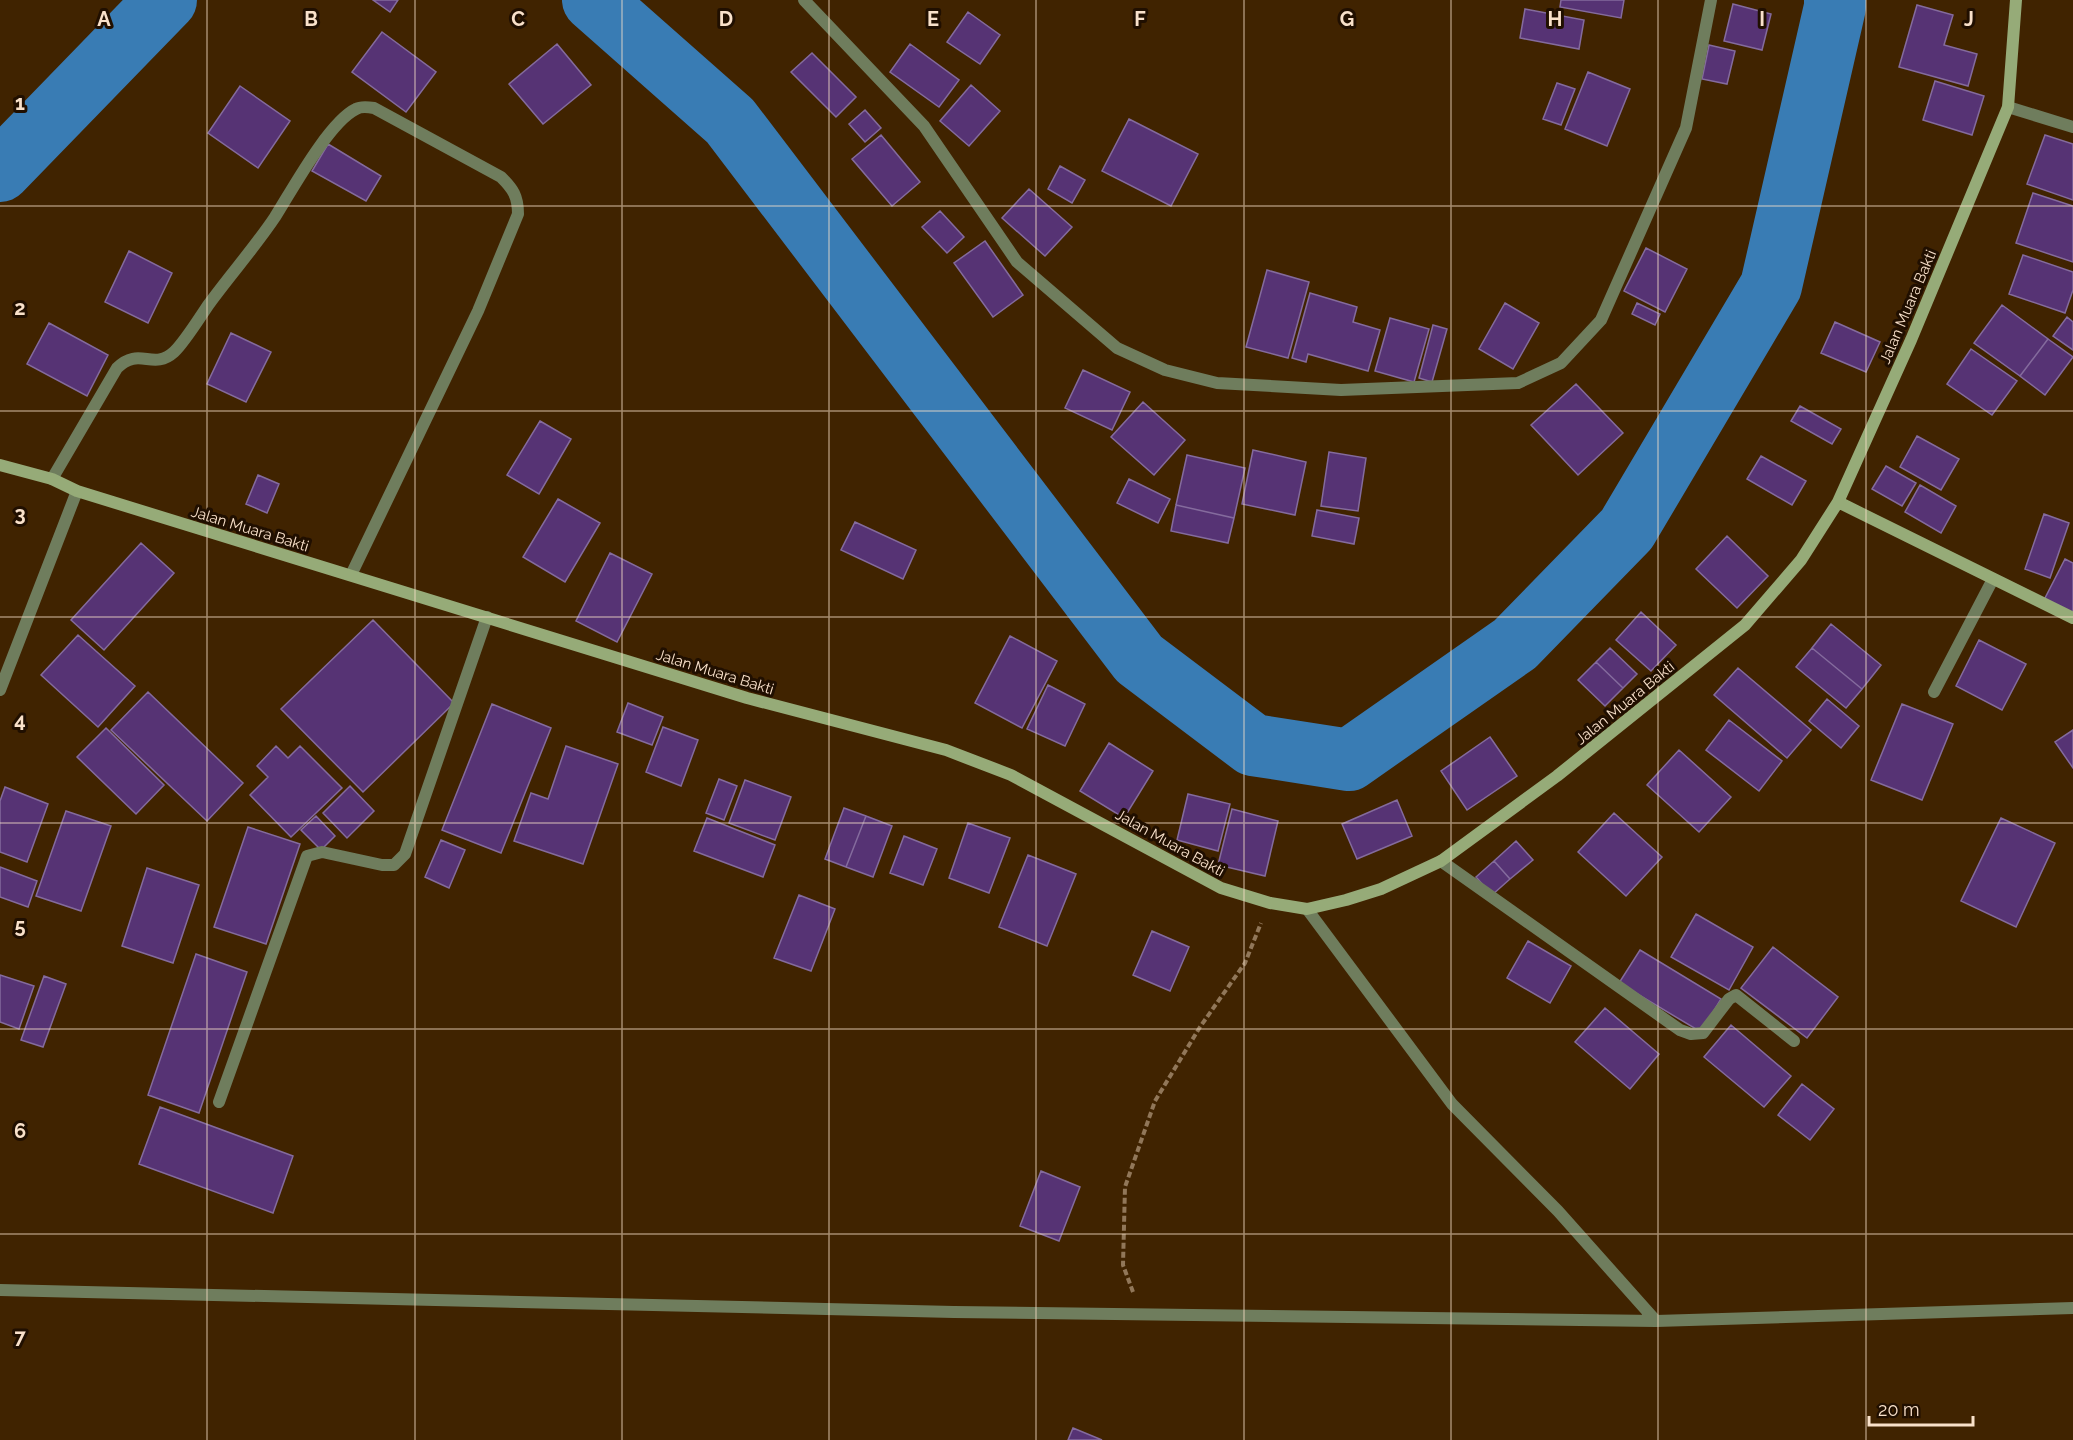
<svg xmlns="http://www.w3.org/2000/svg" width="2073" height="1440" viewBox="0 0 2073 1440" font-family="Raleway,sans-serif">
<style>
.lines{fill:none;stroke-linecap:round;stroke-linejoin:round}
.river{stroke:#397cb4;stroke-width:62}
.building{fill:#563374;stroke:#846b9d;stroke-width:1.5}
.path{stroke:#917759;stroke-width:4;stroke-dasharray:6 3;stroke-linecap:butt}
.street{stroke:#6f7d5d;stroke-width:12}
.secondary{stroke:#96ab78;stroke-width:12}
.grid{fill:none;stroke:#f9e1ca;stroke-width:1.5;stroke-opacity:0.55}
.labels{text-anchor:middle;stroke-width:6;stroke-linejoin:round;paint-order:stroke}
.street-label{font-size:15px;fill:#f9e1ca;stroke:#200f00}
.grid-label{font-size:20px;text-anchor:middle;font-weight:bold;fill:#f9e1ca;stroke:#200f00;stroke-width:6;stroke-linejoin:round;paint-order:stroke}
</style>
<rect width="100%" height="100%" fill="#402300"/>
<g class="lines">
<path class="river" d="M593,0l137,121 409,538 114,86 96,15 166,-116 112,-115 144,-243 64,-279v-7
M0,171l166,-171"/>
</g>
<path class="building" d="M373,0h25l-8,12z
M1561,0h63l-3,18 -61,-11z
M1733,4l38,10 -9,36 -38,-9z
M1917,5l36,10 -9,30 33,9 -9,32 -69,-19z
M1525,9l59,11 -5,29 -59,-11z
M968,12l32,23 -20,29 -33,-22z
M382,32l54,40 -30,40 -54,-40z
M557,44l34,41 -48,39 -34,-40z
M910,44l49,36 -20,27 -49,-35z
M1709,45l26,6 -8,33 -25,-5z
M812,53l44,44 -20,20 -45,-45z
M1588,72l42,17 -23,57 -42,-17z
M1935,81l49,15 -12,39 -49,-15z
M1557,83l18,6 -14,36 -18,-6z
M971,85l29,26 -31,35 -29,-25z
M240,86l50,35 -32,47 -50,-35z
M865,110l16,18 -16,14 -16,-18z
M1129,119l69,35 -27,52 -69,-35z
M881,135l39,47 -28,24 -40,-47z
M2045,135l28,9v56l-46,-16z
M328,144l53,32 -15,25 -54,-30z
M1060,166l25,14 -13,23 -24,-14z
M1029,189l43,38 -27,29 -43,-38z
M2033,193l40,13v56l-57,-19z
M940,211l24,26 -17,16 -25,-26z
M985,241l38,54 -30,22 -39,-54z
M1646,248l41,21 -22,43 -41,-21z
M129,251l43,22 -24,50 -43,-21z
M2023,255l50,17v18l-8,23 -56,-19z
M1267,270l42,12 -21,76 -42,-11z
M1310,293l47,14 -4,15 27,8 -12,41 -60,-17 -2,8 -14,-4z
M1505,303l34,20 -26,46 -34,-20z
M1637,303l23,11 -5,11 -23,-11z
M2002,305l46,34 -28,37 -46,-33z
M2067,317l6,5v28l-20,-14z
M1390,318l39,11 -15,53 -39,-11z
M1835,322l45,20 -14,30 -45,-19z
M49,323l59,32 -21,41 -60,-32z
M1433,325l14,4 -15,53 -13,-4z
M231,333l40,19 -25,50 -39,-18z
M2048,339l25,18 -28,38 -25,-19z
M1971,349l46,32 -25,34 -45,-31z
M1083,370l47,22 -18,38 -47,-22z
M1576,384l47,49 -45,42 -47,-50z
M1143,402l42,38 -31,35 -43,-38z
M1800,406l41,23 -9,15 -41,-23z
M540,421l31,18 -32,55 -32,-19z
M1917,436l42,23 -18,31 -41,-23z
M1253,450l53,12 -11,53 -53,-11z
M1329,452l37,6 -8,53 -37,-5z
M1187,455l58,13 -11,50 -58,-13z
M1761,456l45,25 -14,24 -45,-26z
M1886,466l30,17 -14,23 -30,-17z
M258,475l21,9 -12,29 -21,-9z
M1129,479l41,20 -12,24 -41,-20z
M1920,485l36,21 -15,27 -36,-21z
M558,499l42,24 -35,59 -42,-25z
M1176,505l58,13 -6,25 -57,-12z
M1317,510l42,8 -5,26 -42,-8z
M2044,514l25,9 -19,55 -25,-9z
M855,522l61,28 -13,29 -62,-29z
M1727,536l41,40 -31,32 -41,-39z
M141,543l33,30 -70,77 -33,-30z
M610,553l42,21 -35,68 -41,-21z
M2065,559l8,4v53l-30,-14z
M1641,612l35,33 -25,26 -35,-31z
M373,620l81,83 -91,89 -82,-83z
M1831,624l50,41 -19,24 -50,-41z
M78,635l57,51 -37,41 -57,-52z
M1010,636l47,25 -35,67 -47,-25z
M1979,640l47,24 -24,46 -46,-24z
M1610,648l27,26 -14,14 -27,-26z
M1812,648l50,41 -16,19 -50,-41z
M1596,662l27,26 -18,18 -27,-26z
M1738,668l73,62 -24,28 -73,-63z
M1048,685l37,19 -20,42 -38,-17z
M148,692l95,91 -36,38 -96,-91z
M1827,699l32,27 -18,22 -32,-27z
M628,703l35,14 -11,28 -35,-13z
M492,704l59,24 -50,125 -59,-23z
M1902,704l51,20 -31,76 -51,-20z
M1729,720l53,41 -23,30 -53,-41z
M663,727l35,13 -17,46 -35,-14z
M106,728l58,57 -28,29 -59,-57z
M2073,730v38l-18,-26z
M1490,737l27,39 -50,34 -26,-39z
M1109,743l44,28 -29,47 -44,-27z
M276,746l12,12 12,-12 42,42 -51,49 -41,-42 18,-18 -11,-11z
M566,746l52,18 -35,100 -69,-23 17,-48 17,6z
M1679,750l52,47 -32,35 -52,-47z
M719,779l18,7 -13,34 -18,-7z
M745,780l46,17 -16,43 -46,-17z
M350,786l24,25 -27,27 -24,-25z
M5,787l43,17 -21,58 -27,-10v-51z
M1188,794l42,10 -12,47 -41,-11z
M1397,800l15,36 -55,23 -15,-35z
M844,808l22,8 -20,51 -21,-8z
M1232,809l46,12 -13,55 -47,-11z
M66,811l45,15 -30,85 -45,-15z
M1614,813l48,44 -36,39 -48,-44z
M316,816l19,20 -14,14 -20,-20z
M866,816l26,10 -19,51 -27,-10z
M707,818l68,27 -12,32 -69,-26z
M2001,818l54,25 -39,84 -55,-26z
M968,823l42,15 -21,55 -40,-15z
M248,827l52,17 -34,100 -52,-17z
M904,836l33,13 -14,36 -33,-12z
M441,840l24,10 -16,38 -24,-11z
M1516,841l17,19 -23,19 -16,-18z
M1028,855l48,19 -29,72 -48,-19z
M1494,861l16,18 -18,16 -16,-18z
M0,867l37,14 -9,26 -28,-10z
M147,868l52,17 -26,78 -51,-17z
M799,895l36,14 -24,62 -37,-13z
M1696,914l57,33 -24,43 -58,-33z
M1152,931l37,16 -19,44 -37,-16z
M1528,941l43,25 -21,37 -43,-25z
M1773,947l65,50 -31,41 -66,-50z
M1640,950l81,49 -20,33 -82,-49z
M196,954l51,18 -48,141 -51,-18z
M0,975l34,11 -15,43 -19,-7z
M44,976l22,8 -23,63 -22,-7z
M1605,1008l54,46 -29,35 -55,-47z
M1731,1025l60,51 -27,31 -60,-50z
M1802,1084l32,25 -24,31 -32,-25z
M160,1107l133,49 -20,57 -134,-49z
M1041,1171l39,16 -21,54 -39,-15z
M1073,1428l29,12h-34z"/>
<g class="lines">
<path class="path" d="M1133,1292l-10,-27 2,-78 30,-86 45,-74 45,-64 16,-40"/>
<path class="street" d="M804,0l120,126 93,136 100,86 48,22 52,13 124,7 177,-7 43,-20 40,-43 85,-192 25,-128
M2008,107l65,20
M52,479l65,-111c22,-22 36,3 57,-16 10,-9 26,-35 35,-48 21,-29 46,-57 66,-87 17,-27 54,-95 81,-108 5,-3 12,-2 18,-1l127,69c12,12 17,19 17,37l-40,97 -127,264
M0,690l77,-199
M1934,692l59,-113
M1441,861l239,169 11,4 12,-1 26,-34 7,-4 58,46
M1307,909l145,195 106,107 98,110
M219,1102l88,-246 15,-4 60,13h12l11,-11 82,-237
M0,1290l954,22 702,9 417,-13"/>
<path class="secondary" d="M0,465l52,14 25,12 670,207 199,52 65,25 210,113 49,15 37,6 39,-9 35,-11 60,-28 116,-85 188,-151 56,-65 37,-58 73,-162 97,-233 8,-107
M1838,502l235,116"/>
</g>
<path class="grid" d="M207,0v1440M415,0v1440M622,0v1440M829,0v1440M1036,0v1440M1244,0v1440M1451,0v1440M1658,0v1440M1866,0v1440M0,206h2073M0,411h2073M0,617h2073M0,823h2073M0,1029h2073M0,1234h2073"/>
<g class="labels">
<g class="street-label">
<text transform="translate(1908 307) rotate(-67)" y="5">Jalan Muara Bakti</text>
<text transform="translate(250 529) rotate(17)" y="5">Jalan Muara Bakti</text>
<text transform="translate(715 672) rotate(17)" y="5">Jalan Muara Bakti</text>
<text transform="translate(1625 703) rotate(-39)" y="5">Jalan Muara Bakti</text>
<text transform="translate(1170 843) rotate(29)" y="5">Jalan Muara Bakti</text>
</g>
</g>
<g class="grid-label">
<text x="104" y="26">A</text>
<text x="311" y="26">B</text>
<text x="518" y="26">C</text>
<text x="726" y="26">D</text>
<text x="933" y="26">E</text>
<text x="1140" y="26">F</text>
<text x="1347" y="26">G</text>
<text x="1555" y="26">H</text>
<text x="1762" y="26">I</text>
<text x="1969" y="26">J</text>
<text x="20" y="110">1</text>
<text x="20" y="315">2</text>
<text x="20" y="521">3</text>
<text x="20" y="727">4</text>
<text x="20" y="933">5</text>
<text x="20" y="1138">6</text>
<text x="20" y="1344">7</text>
</g>
<path d="M1869 1416v9h104v-9" fill="none" stroke="#f9e1ca" stroke-width="3"/>
<text x="1878" y="1416" font-size="18" fill="#f9e1ca" stroke="#200f00" stroke-width="4.5" paint-order="stroke">20 m</text>
</svg>
